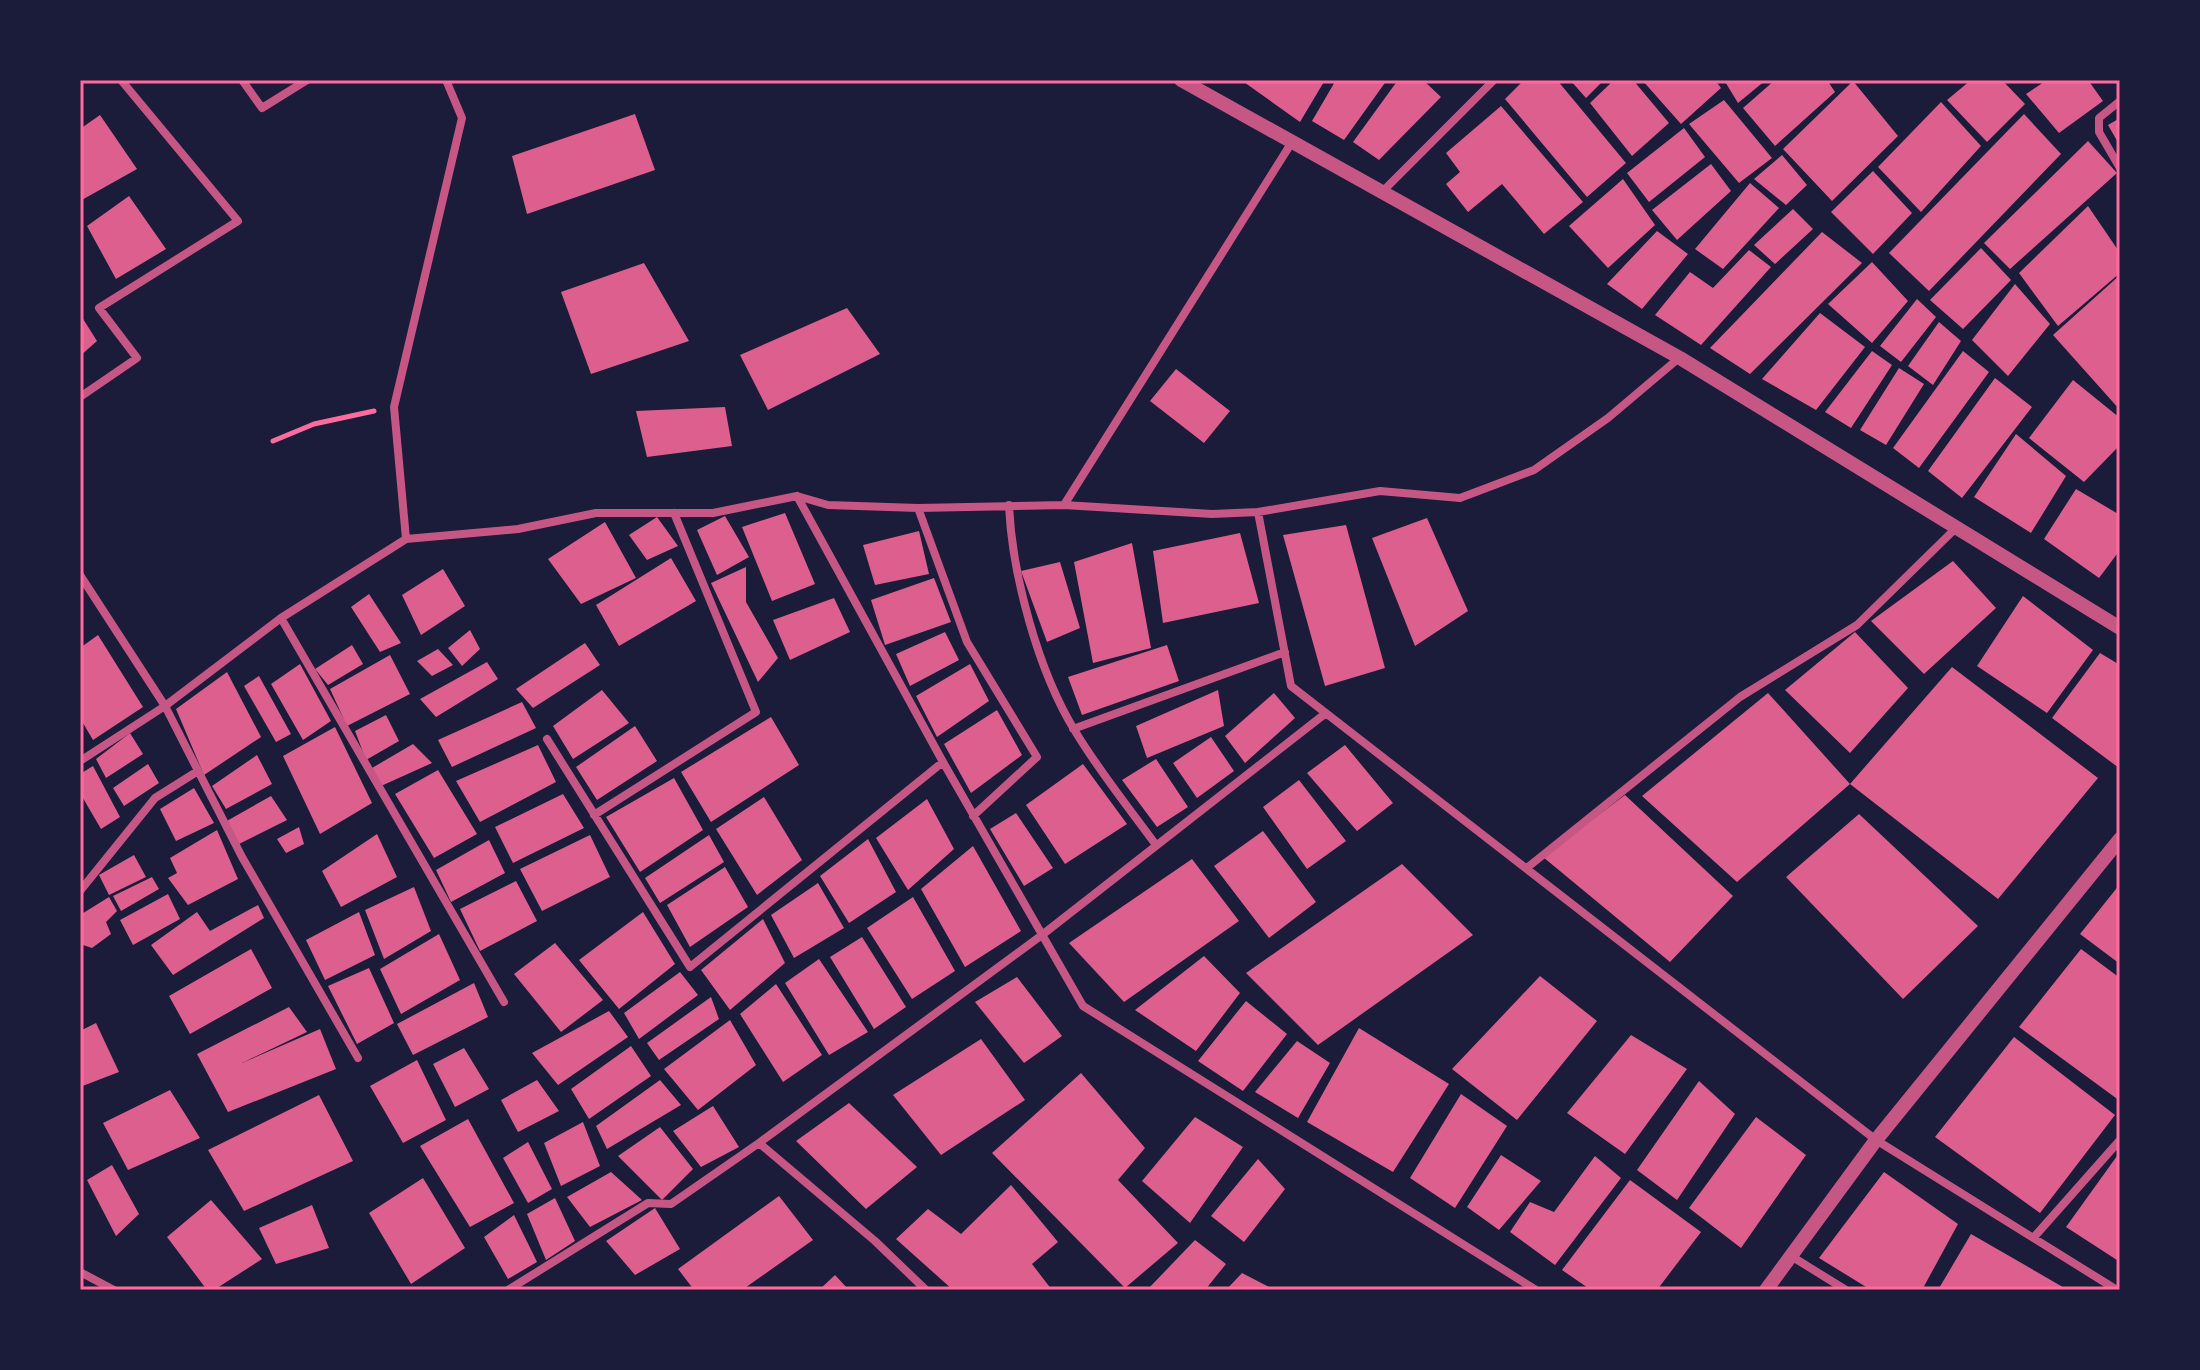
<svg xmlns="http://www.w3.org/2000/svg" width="2200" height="1370" viewBox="0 0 2200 1370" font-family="Commissioner,sans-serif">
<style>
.building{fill:#dd5f8e}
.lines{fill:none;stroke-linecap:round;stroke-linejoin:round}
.path{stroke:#ff6b9d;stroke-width:5}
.minor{stroke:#c65784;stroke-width:8}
.tertiary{stroke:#c65784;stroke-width:14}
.neatline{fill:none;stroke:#ff6b9d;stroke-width:3}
</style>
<rect width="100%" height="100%" fill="#1b1b3a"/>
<path class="building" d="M1241,80h84l-25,42z
M1336,80h51l-43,60 -32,-19z
M1398,80h25l18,17 -62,63 -26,-18z
M1524,80h33l69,83 -39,34 -82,-98z
M1570,80h34l-18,18z
M1614,80h19l36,43 -37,33 -42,-53z
M1642,80h73l6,8 -40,36z
M1724,80h42l-28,23z
M1775,80h52l8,12 -60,54 -32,-38z
M1971,80h31l23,24 -38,38 -40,-42z
M2047,80h41l15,21 -44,32 -33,-39z
M1853,81l45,55 -66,65 -49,-52z
M1724,100l48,58 -33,25 -50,-59z
M1941,102l40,44 -60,66 -43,-45z
M1501,106l82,96 -39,32 -42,-50 -34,28 -22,-28 14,-12 -14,-19z
M635,114l20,56 -128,44 -15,-58z
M2024,114l37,40 -132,137 -40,-38z
M100,115l37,54 -57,32v-72z
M2120,118v28l-12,-21z
M1684,128l21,29 -56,45 -22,-29z
M2088,141l29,32 -107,96 -26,-26z
M1782,155l25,30 -21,20 -32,-26z
M1711,164l20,27 -54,49 -25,-30z
M1873,171l39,42 -39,41 -42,-42z
M1623,179l32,46 -47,43 -39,-42z
M1750,183l29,25 -56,61 -28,-20z
M129,196l37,53 -50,30 -29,-53z
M2088,206l32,47v20l-62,53 -39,-53z
M1793,209l20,20 -38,35 -21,-19z
M1657,231l31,23 -46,55 -35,-25z
M1822,232l40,31 -112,111 -40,-26z
M1981,248l30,32 -48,49 -33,-29z
M1749,250l22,17 -70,78 -46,-30 35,-43 23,16z
M1872,262l36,39 -36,42 -44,-39z
M644,263l45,78 -98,33 -30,-82z
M2120,275v135l-67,-75z
M2015,284l35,40 -42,52 -36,-36z
M1917,299l19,18 -35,45 -21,-16z
M847,308l33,46 -112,56 -28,-55z
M1820,313l45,34 -49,63 -54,-31z
M80,314l17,27 -17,15z
M1939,322l22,19 -28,44 -25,-19z
M1872,351l20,14 -41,63 -26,-16z
M1963,351l26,21 -70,96 -26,-20z
M1899,368l25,16 -38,61 -26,-15z
M1176,369l54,42 -26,32 -54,-42z
M1995,378l37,29 -70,91 -34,-27z
M2073,380l47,38v27l-36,37 -55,-44z
M725,407l7,39 -85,11 -11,-46z
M2016,434l50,42 -35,57 -57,-36z
M2076,489l44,26v35l-21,28 -55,-39z
M785,513l30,71 -43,17 -30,-74z
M725,516l24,41 -32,18 -20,-45z
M657,517l21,29 -31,14 -18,-25z
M1427,518l41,93 -53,35 -43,-108z
M605,522l31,56 -55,26 -33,-45z
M1346,525l39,143 -60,18 -42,-151z
M919,531l10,43 -54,11 -12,-40z
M1240,533l19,70 -96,20 -10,-72z
M1132,543l19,105 -58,15 -19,-101z
M671,558l25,43 -77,45 -23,-41z
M1953,561l43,47 -72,66 -53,-53z
M1060,562l20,66 -33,14 -26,-71z
M746,567v35l32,56 -20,24 -47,-99z
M443,569l22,37 -44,29 -19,-40z
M934,578l17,44 -66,23 -14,-45z
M369,594l32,49 -21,9 -29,-45z
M2023,596l70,54 -46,63 -70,-47z
M834,598l16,34 -60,28 -17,-40z
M470,630l10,19 -18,17 -14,-18z
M945,632l14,28 -49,26 -14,-32z
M1855,632l53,56 -58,65 -65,-63z
M98,635l45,72 -50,33 -13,-22v-70z
M585,643l15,22 -67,43 -17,-19z
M352,645l11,19 -35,21 -13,-16z
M1167,645l12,36 -97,34 -14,-38z
M438,649l15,16 -21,11 -15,-15z
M2100,653l20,12 -1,103 -67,-50z
M390,655l20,39 -63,32 -17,-37z
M487,662l11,17 -62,38 -16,-18z
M300,664l31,57 -28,19 -32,-56z
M970,664l19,37 -52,36 -21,-41z
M1952,667l146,111 -100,121 -148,-115z
M227,672l34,65 -57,38 -28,-66z
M259,676l32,58 -15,8 -32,-56z
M602,690l27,33 -56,36 -20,-33z
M1218,690l6,36 -77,32 -11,-32z
M1274,693l21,25 -50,45 -20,-27z
M1768,693l82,91 -113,98 -95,-86z
M522,702l14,26 -84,39 -14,-27z
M997,710l25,45 -51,38 -27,-49z
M386,715l13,26 -33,19 -11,-29z
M771,717l28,48 -88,57 -30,-50z
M635,726l22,35 -60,39 -21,-33z
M335,727l37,76 -52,31 -37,-78z
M130,733l13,21 -37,24 -10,-19z
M1211,737l23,34 -37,27 -24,-35z
M413,744l19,19 -51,23 -9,-18z
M538,745l18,37 -76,40 -24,-41z
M1345,745l48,58 -36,28 -50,-58z
M257,755l15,29 -46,25 -14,-23z
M1156,759l32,48 -31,20 -35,-47z
M148,764l11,19 -35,23 -11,-18z
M1083,764l44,60 -62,40 -39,-59z
M93,766l27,51 -19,12 -21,-36v-19z
M438,770l39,64 -43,24 -39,-64z
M674,778l29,52 -63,42 -34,-55z
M1299,780l47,61 -39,28 -44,-62z
M194,788l20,35 -38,18 -16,-32z
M563,794l21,34 -71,35 -18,-36z
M1625,795l108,101 -63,66 -127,-105z
M271,796l16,24 -48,24 -14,-22z
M764,797l38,63 -45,35 -41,-66z
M927,799l27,50 -46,41 -32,-52z
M1016,813l37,55 -29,18 -34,-57z
M1859,814l119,112 -75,73 -117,-122z
M299,827l5,17 -18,9 -9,-14z
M217,830l21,49 -50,26 -20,-27 9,-5 -7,-15z
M1263,831l53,71 -47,36 -55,-72z
M377,834l20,43 -56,30 -19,-36z
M590,835l20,42 -68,34 -22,-42z
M709,835l15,27 -64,41 -15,-25z
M868,839l28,53 -47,31 -29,-47z
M489,840l16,33 -54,29 -15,-32z
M973,846l48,85 -56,36 -44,-78z
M134,855l12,22 -37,18 -10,-20z
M1192,859l47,62 -115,81 -55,-59z
M1402,864l71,71 -155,110 -72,-72z
M725,867l23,40 -58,40 -23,-42z
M152,877l7,12 -38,22 -8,-15z
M516,881l21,40 -57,30 -20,-42z
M818,883l26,45 -50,30 -23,-43z
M2120,884v80l-40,-30z
M414,887l17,44 -47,28 -19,-49z
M168,894l12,25 -47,26 -13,-25z
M109,897l8,14 -11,11 5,12 -19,14 -12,-4v-29z
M913,897l42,74 -43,28 -45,-71z
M258,905l6,13 -91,57 -22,-30 46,-33 13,19z
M359,912l16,43 -50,25 -19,-40z
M643,912l32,52 -56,45 -40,-49z
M763,919l22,44 -55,47 -29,-40z
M439,934l21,46 -59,34 -21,-45z
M862,937l44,70 -32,22 -44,-72z
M555,943l48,57 -42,32 -47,-58z
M251,949l21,39 -82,46 -21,-38z
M2081,949l39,29v123l-101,-74z
M1204,956l36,37 -44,58 -61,-41z
M819,959l49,73 -39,23 -44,-72z
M369,968l25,55 -37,21 -29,-58z
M680,972l18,23 -59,44 -15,-26z
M1540,976l57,45 -80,99 -65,-51z
M1017,977l45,59 -38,27 -49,-61z
M474,983l14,34 -75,38 -16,-31z
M776,984l46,71 -39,27 -43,-68z
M711,997l8,22 -60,41 -12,-17z
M1246,1001l41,33 -44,57 -45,-30z
M289,1007l18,25 -65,31 78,-34 16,40 -108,43 -31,-58z
M609,1011l19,26 -70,48 -26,-32z
M730,1020l26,45 -58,45 -34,-41z
M96,1023l23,49 -39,15v-56z
M1359,1028l90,56 -56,88 -86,-50z
M1631,1035l56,34 -62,85 -58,-41z
M2014,1037l101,78 -75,98 -105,-76z
M981,1039l44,61 -84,55 -48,-60z
M1297,1041l33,22 -32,55 -43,-26z
M631,1046l20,30 -62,43 -18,-30z
M464,1048l25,41 -34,18 -22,-43z
M417,1060l29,60 -43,23 -33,-57z
M1081,1073l64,75 -27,32 60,63 -53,45 -133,-135z
M537,1080l22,31 -41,21 -17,-32z
M660,1080l21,25 -74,44 -11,-23z
M1699,1081l36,33 -58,86 -40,-30z
M170,1090l30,48 -72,32 -25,-47z
M1461,1094l46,32 -52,82 -45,-30z
M319,1095l34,66 -109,50 -36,-61z
M849,1103l68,64 -51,42 -70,-68z
M713,1106l26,41 -38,20 -28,-36z
M1195,1117l48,30 -53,76 -48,-42z
M1756,1117l50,38 -65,93 -52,-40z
M468,1119l46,84 -44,24 -50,-81z
M583,1122l17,44 -39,20 -17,-43z
M660,1127l33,42 -31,31 -44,-44z
M528,1142l24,47 -24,14 -25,-45z
M1501,1155l40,26 -42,49 -32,-23z
M1595,1156l26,22 -66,87 -45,-33 20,-30 24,10z
M2117,1156l3,2v104l-54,-35z
M1258,1159l27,30 -41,53 -33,-26z
M112,1165l27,49 -23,22 -29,-56z
M611,1172l31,28 -52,27 -23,-30z
M1884,1172l74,52 -36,66h-51l-52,-32z
M423,1178l42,70 -54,36 -42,-71z
M1630,1180l71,52 -44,58h-66l-29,-20z
M1011,1185l47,57 -26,22 20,26h-99l-57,-51 32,-30 33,25z
M779,1196l34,44 -71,50h-48l-16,-21z
M555,1198l20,43 -29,19 -19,-46z
M211,1200l51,59 -48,31h-7l-40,-53z
M312,1205l17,43 -53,16 -17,-36z
M655,1208l25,41 -45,26 -29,-34z
M514,1215l23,47 -29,17 -24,-42z
M1971,1234l97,56h-130z
M1195,1240l31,24 -21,26h-58z
M1242,1273l33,17h-49z
M835,1275l14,15h-30z"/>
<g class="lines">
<path class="path" d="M273,441l41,-17 60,-13"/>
<path class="minor" d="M242,80l20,28 45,-28
M2120,101l-21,17v14l21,36
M1382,192l112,-112
M80,397l57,-39 -38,-50 139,-87 -117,-141
M797,496l146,266 140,244 453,284
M1009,505c3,69 29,166 66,226 24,40 54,77 81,114
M1064,505l228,-363
M918,508l49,134 70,115 -64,59
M1258,512l33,174 585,454 241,150
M406,539l-12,-132 68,-289 -16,-38
M80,575l85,131 77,151 116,201
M281,618l223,384
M1073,729l212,-77
M547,739l143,228 253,-205
M80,761l85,-55 116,-88 125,-79 112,-10 78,-16h117l84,-17 31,9 90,3 146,-3 148,9 46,-2 122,-21 80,7 74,-28 74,-52 71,-60
M594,815l162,-103 -82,-199
M1528,867l212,-170 117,-72 100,-98
M80,891l75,-93 43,-27
M2035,1236l85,-96
M1791,1256l55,34
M80,1272l34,18
M508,1290l140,-87 23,1 88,-61
M926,1290l-51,-49 -116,-98 283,-208 284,-222"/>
<path class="tertiary" d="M1181,80l499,278 440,270
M1766,1290l110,-150 244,-301"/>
</g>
<rect width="2200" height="1370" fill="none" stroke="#1b1b3a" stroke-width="164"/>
<rect x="82" y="82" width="2036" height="1206" class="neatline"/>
</svg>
